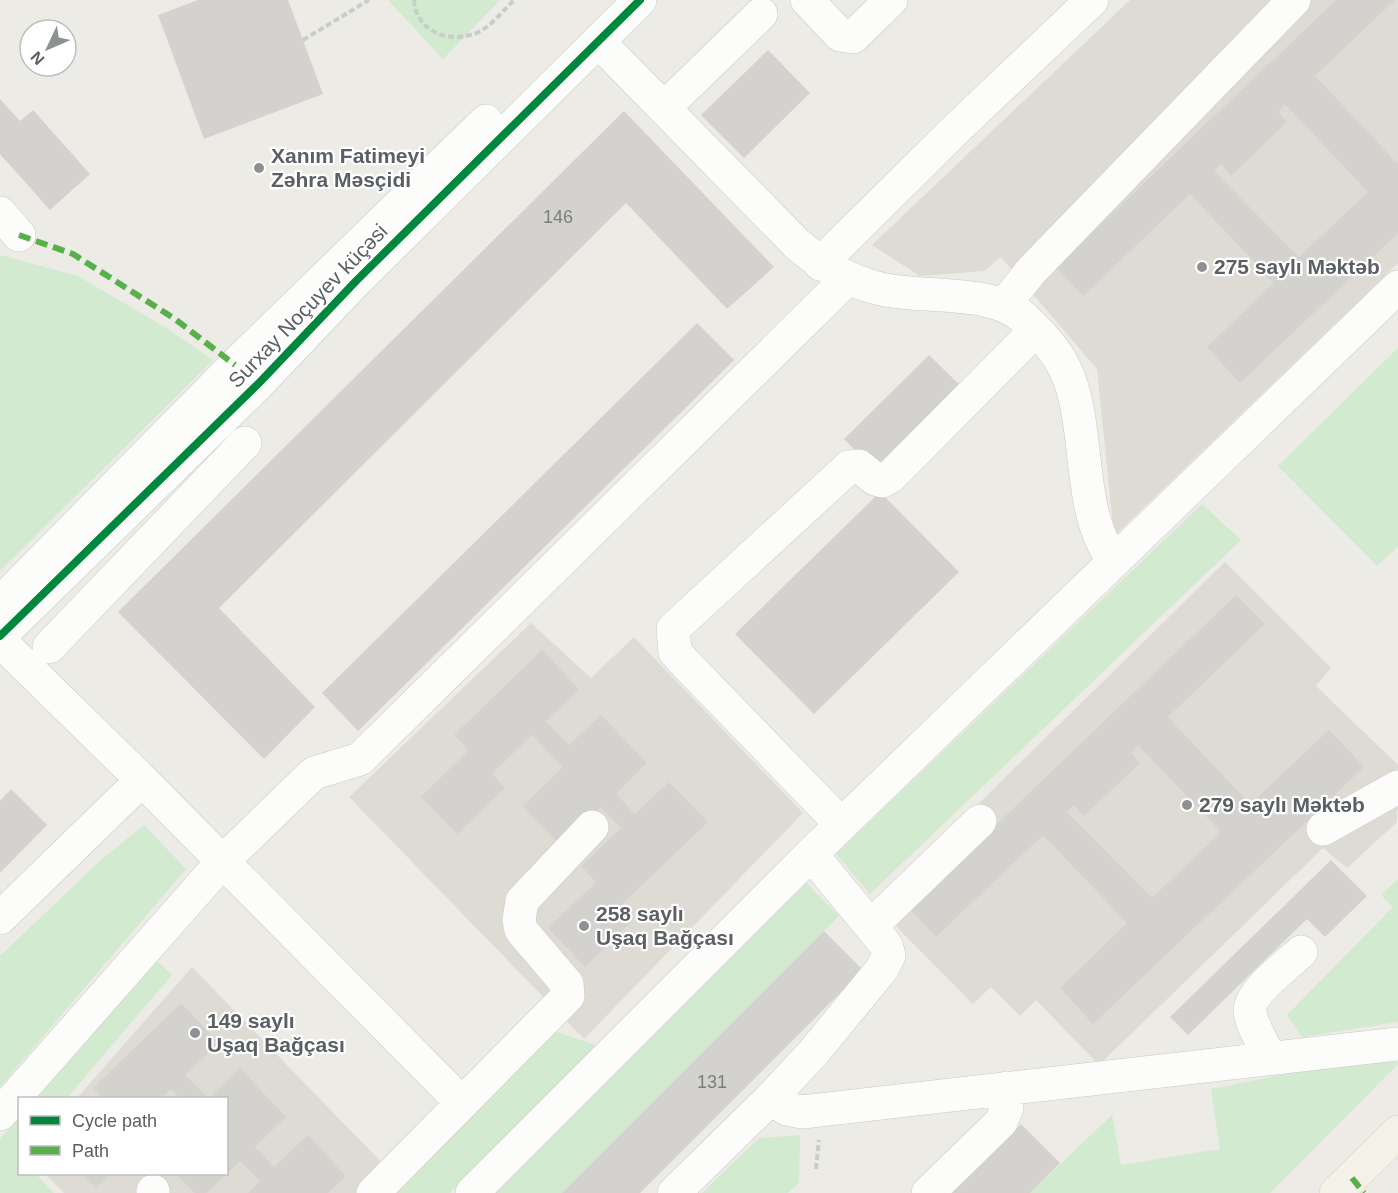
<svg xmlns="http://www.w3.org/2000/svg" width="1398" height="1193" viewBox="0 0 1398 1193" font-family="Helvetica,sans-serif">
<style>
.education{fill:#dddbd4}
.green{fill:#d2ead0}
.building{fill:#d3d2cf;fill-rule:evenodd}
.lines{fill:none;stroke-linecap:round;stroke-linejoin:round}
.minor-casing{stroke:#c8c8c7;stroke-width:34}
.major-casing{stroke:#d6cdb2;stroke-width:34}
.path{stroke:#c8cdc9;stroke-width:4;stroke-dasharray:6 3;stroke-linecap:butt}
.minor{stroke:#fcfcfb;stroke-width:33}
.major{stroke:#f3f1e8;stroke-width:33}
.quiet{stroke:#58b04a;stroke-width:6;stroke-dasharray:12 6;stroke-linecap:butt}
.cycleway-casing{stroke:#fff;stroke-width:11}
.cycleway{stroke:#00873e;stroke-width:8}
.poi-dot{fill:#8e9192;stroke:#fff;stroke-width:2}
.labels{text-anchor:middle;stroke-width:4.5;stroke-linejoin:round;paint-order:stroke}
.number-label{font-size:18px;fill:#7a7e80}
.poi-label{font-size:21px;font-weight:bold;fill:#5b6065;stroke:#fff;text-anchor:start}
.street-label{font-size:21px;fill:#5b6065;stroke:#fff}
</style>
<rect width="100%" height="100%" fill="#ecebe6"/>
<path class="education" d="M1130,0h268v263l-284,273 -17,-167 -96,-112 -17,14 -64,5 -48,-31z
M1225,562l106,106 -15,18 82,79 -1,57 -50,46 -24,-20 -224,217 -63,-65 -16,16 -29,-29 -18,17 -98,-99z
M531,623l60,55 43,-41 169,176 -219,226 -235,-242z
M192,967l195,201 -25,25h-298l-19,-19h181v-76h-149z"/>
<path class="green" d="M388,0h112l-57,59z
M0,255l78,21 90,53 45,31 -213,211z
M1398,348v198l-21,20 -99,-100z
M1202,504l39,36 -371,354 -34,-40z
M144,825l42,44 -186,218v-131l104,-99z
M1398,879v143l-96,15 -15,-22 106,-108 -12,-12z
M803,880l36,36 -277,277h-80z
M155,959l17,16 -105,123h-32z
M554,1031l44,15 -148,147h-61z
M1393,1053l5,11 -128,129h-240l82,-78 9,50 99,-16 -9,-60z
M19,1116l1,58h16l18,19h-54v-54z
M800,1135l-1,48 -11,10h-86l57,-55z"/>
<path class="building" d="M198,0h90l35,94 -119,45 -46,-124z
M1336,0h59l-80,76 83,88v69l-158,150 -33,-36 67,-64 -84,-89 -107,102 -27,-29zM1285,104l83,88 -69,65 -85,-86 7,-7 10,12 56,-54 -9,-10z
M768,50l42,43 -66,65 -43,-43z
M0,99l20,22 13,-11 57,64 -40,36 -50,-56z
M624,111l150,156 -47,42 -101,-106 -407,405 96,99 -51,52 -146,-147z
M697,323l37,37 -376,371 -36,-38z
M929,355l36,35 -85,85 -36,-36z
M880,492l79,80 -145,142 -79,-80z
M1236,595l29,29 -97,93 82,87 79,-74 35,37 -271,257 -33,-36 67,-65 -84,-88 -107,102 -27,-29zM1138,745l83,87 -69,66 -85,-86 7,-7 10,11 56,-53 -9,-10z
M542,650l37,39 -33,32 23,24 32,-30 46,48 -31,31 19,20 34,-32 39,40 -88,84 13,14 -48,47 -37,-39 48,-46 -15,-16 40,-38 -20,-21 -40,39 -38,-40 40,-39 -31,-32 -40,39 13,14 -48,46 -36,-37 48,-47 -15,-15z
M11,789l36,36 -47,48v-72z
M1331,860l36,36 -42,41 -18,-18 -119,116 -18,-18z
M824,931l39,39 -223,223h-78z
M181,1003l38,40 -34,32 23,23h-28l-9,-9 -10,9h-58l-10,-10z
M240,1068l46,49 -31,30 19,20 34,-32 38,41 -18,17h-80l12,-12 -20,-20 -33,32h-12l-19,-19h50v-76h-17z
M1021,1124l39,39 -30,30h-78z
M82,1174h28l-14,13z"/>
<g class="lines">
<g class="minor-casing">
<path id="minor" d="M807,0l33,35 13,2 38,-37
M598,41l199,203c25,22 51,37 84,45 41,10 113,-1 144,30 14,13 32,32 40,50 27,57 10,142 49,192
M665,107l96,-93
M0,213l19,22
M820,264l132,-131 140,-133
M1004,305l28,-35 262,-270
M0,603l235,-238 251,-244
M0,636l259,-253 98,-103 283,-280
M0,641l142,139 320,323
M49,647l196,-204
M841,824l-156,-161 -10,-11 -2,-23 176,-162 10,-1 16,13 7,2 9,-5 145,-146
M1323,829l75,-42
M0,918l142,-138
M871,926l109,-105
M1270,1058c-6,-13 -19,-33 -20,-47 -1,-18 38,-47 51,-59
M770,1099l43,-46 69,-84 7,-14 -3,-10 -75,-91
M0,1114l223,-253 91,-88 46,-14 488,-481
M153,1193v-2
M373,1193l195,-197 -1,-12 -46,-54 -2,-10 3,-19 70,-74
M472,1193l339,-339 587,-567
M674,1193l96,-94 17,10 15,3 596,-68
M928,1193l73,-71 6,-14v-20"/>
</g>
<g class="major-casing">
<path id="major" d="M1336,1193l62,-61"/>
</g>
<path class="path" d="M414,0c2,31 33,43 60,34 15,-5 29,-23 40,-34
M303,40l66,-40
M816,1169l3,-29"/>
<use href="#minor" class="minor"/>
<use href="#major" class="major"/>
<path class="quiet" d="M19,235l54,19 102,65 60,46
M1352,1178l12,15"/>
<g class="cycleway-casing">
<path id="cycleway" d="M0,636l259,-253 98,-103 283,-280"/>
</g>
<use href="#cycleway" class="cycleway"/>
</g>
<g class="poi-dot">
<circle cx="259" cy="168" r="6"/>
<circle cx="1202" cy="267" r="6"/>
<circle cx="1187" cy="805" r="6"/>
<circle cx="584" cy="926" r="6"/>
<circle cx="195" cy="1033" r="6"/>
</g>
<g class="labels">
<g class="number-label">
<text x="558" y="223">146</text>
<text x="712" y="1088">131</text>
</g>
<g class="poi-label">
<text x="271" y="163">Xanım Fatimeyi<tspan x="271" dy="24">Zəhra Məsçidi</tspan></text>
<text x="1214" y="274">275 saylı Məktəb</text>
<text x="1199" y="812">279 saylı Məktəb</text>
<text x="596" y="921">258 saylı<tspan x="596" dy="24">Uşaq Bağçası</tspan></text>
<text x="207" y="1028">149 saylı<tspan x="207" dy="24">Uşaq Bağçası</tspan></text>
</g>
<g class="street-label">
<text transform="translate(308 306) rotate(-46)" y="7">Surxay Noçuyev küçəsi</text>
</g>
</g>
<rect x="18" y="1097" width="210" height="78" fill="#ffffff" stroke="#bdbfc1" stroke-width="1.5"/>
<rect x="30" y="1116" width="30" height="9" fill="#00873e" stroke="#bdbfc1" stroke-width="1.5"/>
<text x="72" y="1127" font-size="18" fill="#5b6065">Cycle path</text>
<rect x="30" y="1146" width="30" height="9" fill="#58b04a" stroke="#bdbfc1" stroke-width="1.5"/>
<text x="72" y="1157" font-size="18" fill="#5b6065">Path</text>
<g transform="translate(48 48) rotate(226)"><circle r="28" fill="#ffffff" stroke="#bdbfc1" stroke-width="1.5"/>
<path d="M0-4.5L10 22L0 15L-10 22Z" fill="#8e9192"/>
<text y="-9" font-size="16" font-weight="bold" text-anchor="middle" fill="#5b6065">N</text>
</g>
</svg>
